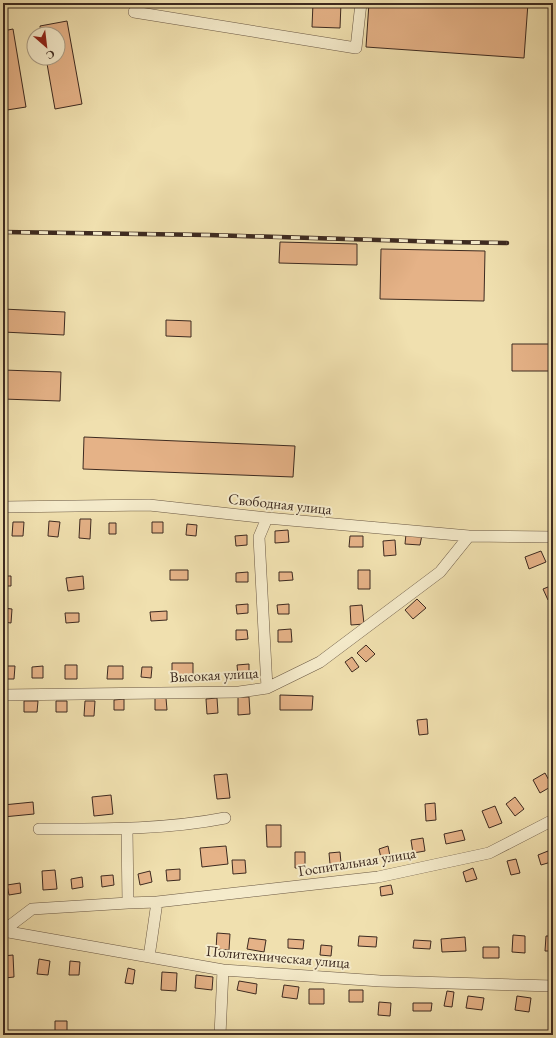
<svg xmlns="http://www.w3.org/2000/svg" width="556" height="1038" viewBox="0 0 556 1038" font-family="'EB Garamond',serif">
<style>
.building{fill:#e5b287;stroke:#3d2a20}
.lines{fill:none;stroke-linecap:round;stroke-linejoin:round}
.minor-casing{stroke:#6a5844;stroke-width:12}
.minor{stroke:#f5ebcb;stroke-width:11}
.rail-casing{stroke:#3d2a20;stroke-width:4.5}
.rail{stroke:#f5ebcb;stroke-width:3;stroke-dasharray:9;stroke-linecap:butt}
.labels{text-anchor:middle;stroke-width:4;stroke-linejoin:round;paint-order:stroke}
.street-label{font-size:15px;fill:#3d2a20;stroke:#f5ebcb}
</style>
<rect width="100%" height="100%" fill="#f0e0af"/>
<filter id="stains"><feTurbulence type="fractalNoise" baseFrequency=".005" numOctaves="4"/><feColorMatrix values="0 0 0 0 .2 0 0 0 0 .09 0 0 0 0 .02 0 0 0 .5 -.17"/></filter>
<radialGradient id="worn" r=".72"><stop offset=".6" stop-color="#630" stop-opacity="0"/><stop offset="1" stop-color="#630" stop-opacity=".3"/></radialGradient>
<path class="building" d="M313,3h28l-1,25 -28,-1z
M369,3h159l-4,55 -158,-11z
M67,21l15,83 -27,5 -9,-51h12v-24h-17l-1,-8z
M13,29l13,78 -19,3 -4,-24v-55z
M280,242l77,2v21l-78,-2z
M381,249l104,2 -1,50 -104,-2z
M3,309l62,3 -1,23 -61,-3z
M166,320l25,1v16l-25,-1z
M512,344h41v27h-41z
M3,370l58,2 -1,29 -57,-2z
M84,437l211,9 -2,31 -210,-8z
M80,519h11l-1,20 -11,-1z
M49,521l11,1 -2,15 -10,-1z
M13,522h11l-1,14h-11z
M152,522h11v11h-11z
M109,523h7v11h-7z
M187,524l10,1 -1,11 -10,-1z
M288,530l1,12 -14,1v-12z
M406,534l16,1 -2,10 -15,-1z
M247,535v10l-11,1 -1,-10z
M350,536h13v11h-14z
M395,540l1,15 -12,1 -1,-15z
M541,551l5,11 -17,7 -4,-12z
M170,570h18v10h-18z
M358,570h12v19h-12z
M248,572v10h-12v-9z
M279,572h13l1,8 -14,1z
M3,576h8v10h-8z
M83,576l1,13 -16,2 -2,-13z
M553,585v13l-5,2 -5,-11z
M417,599l9,9 -13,11 -8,-9z
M248,604v9l-11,1 -1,-9z
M289,604v10h-11l-1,-9z
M362,605l2,19 -13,1 -1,-19z
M3,608l9,1 -1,14 -8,-1z
M167,611v9l-16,1 -1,-9z
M65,613h14v9l-13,1z
M291,629l1,13h-14v-12z
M236,630h11l1,9 -12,1z
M366,645l9,9 -9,8 -9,-9z
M352,657l7,10 -7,5 -7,-10z
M172,663h21v16l-21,1z
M249,664v10l-11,1 -1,-10z
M65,665h12v14h-12z
M3,666h12l-1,13h-11z
M43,666v12h-11v-11z
M108,666h15v13h-16z
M142,667h10l-1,11 -10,-1z
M280,695l33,1 -1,14h-32z
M238,697h11l1,17 -12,1z
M155,698h11l1,12h-12z
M217,698l1,15 -11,1 -1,-15z
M124,699v11h-10v-10z
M24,701h14l-1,11h-13z
M56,701h11v11h-11z
M85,701h10l-1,15h-10z
M427,719l1,15 -9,1 -2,-15z
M545,773l7,13 -12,7 -7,-13z
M227,774l3,24 -13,1 -3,-24z
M111,795l2,19 -19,2 -2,-19z
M515,797l9,12 -9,7 -9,-12z
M33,802l1,12 -31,3v-12z
M435,803l1,17 -10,1 -1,-17z
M495,806l7,17 -13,5 -7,-17z
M266,825h15v22h-14z
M462,830l3,10 -19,4 -2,-10z
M423,838l2,13 -12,2 -2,-13z
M226,846l2,18 -26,3 -2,-19z
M388,846l2,10 -9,2 -2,-9z
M548,851l3,11 -10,3 -3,-10z
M295,852h10v16h-10z
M340,852l1,11 -11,1 -1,-11z
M516,859l4,14 -9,2 -4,-14z
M232,860h13l1,13 -13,1z
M473,868l4,11 -11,3 -3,-10z
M180,869v11l-13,1 -1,-11z
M55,870l2,19 -14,1 -1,-19z
M150,871l2,11 -12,3 -2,-11z
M113,875l1,10 -12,2 -1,-11z
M82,877l1,10 -11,2 -1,-10z
M20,883l1,10 -12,2 -2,-10z
M391,885l2,9 -12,2 -1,-9z
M217,933l13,1 -1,16 -13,-1z
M513,935l12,1v17l-13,-1z
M359,936l18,1 -1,10 -18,-1z
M546,936h7v15h-8z
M465,937l1,14 -24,1 -1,-13z
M249,938l17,2 -2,12 -17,-3z
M288,939l16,1 -1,9 -15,-1z
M414,940l17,1 -1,8 -17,-1z
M321,945l11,1 -1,10 -11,-1z
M483,947h16v11h-16z
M13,955l1,22 -9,1 -2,-22z
M39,959l11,2 -2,14 -11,-1z
M70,961l10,1 -1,13h-10z
M128,968l7,2 -2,14 -8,-1z
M162,972l15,1 -1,18 -15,-1z
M196,975l17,2 -1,13 -17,-2z
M239,981l18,3 -1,10 -19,-4z
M284,985l15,2 -2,12 -15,-2z
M309,989h15v15h-15z
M349,990h14v12h-14z
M447,991l7,1 -2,15 -8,-1z
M468,996l16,2 -2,12 -16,-2z
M517,996l14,2 -2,14 -14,-2z
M379,1002l12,1 -1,13 -12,-1z
M413,1003h19l-1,8h-18z
M55,1021h12v11h-12z"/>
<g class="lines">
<g class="minor-casing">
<path id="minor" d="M134,12l222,36 5,-45
M3,507l146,-2 118,13 202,18 84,1
M267,688l-8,-151 8,-19
M3,695l236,-3 28,-4 53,-26 120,-90 29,-36
M39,829c62,0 125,1 186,-11
M127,829l1,74 29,-1
M3,931l220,39 157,11 173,5
M3,931l29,-22 96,-6
M149,957l8,-55 221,-25 111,-24 64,-33
M220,1035l3,-65"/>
</g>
<use href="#minor" class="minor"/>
<g class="rail-casing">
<path id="rail" d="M3,232l206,3 237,7 61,1"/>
</g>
<use href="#rail" class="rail"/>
</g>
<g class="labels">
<g class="street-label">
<text transform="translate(280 504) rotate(6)" y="5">Свободная улица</text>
<text transform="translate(214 675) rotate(-3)" y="5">Высокая улица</text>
<text transform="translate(357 862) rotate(-9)" y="5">Госпитальная улица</text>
<text transform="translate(278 957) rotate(5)" y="5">Политехническая улица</text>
</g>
</g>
<rect width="556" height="1038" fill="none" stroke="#f0e0af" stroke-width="16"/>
<rect x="4" y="4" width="548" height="1030" fill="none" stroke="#3d2a20" stroke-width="2"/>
<rect x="8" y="8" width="540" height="1022" fill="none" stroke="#3d2a20"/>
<g transform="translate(46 46) rotate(152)"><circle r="19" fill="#f5ebcb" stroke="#ab9e87"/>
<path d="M0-3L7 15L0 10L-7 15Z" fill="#8f2418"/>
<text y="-6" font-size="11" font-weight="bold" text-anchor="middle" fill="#3d2a20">С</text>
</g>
<rect width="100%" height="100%" filter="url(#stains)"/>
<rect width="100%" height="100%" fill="url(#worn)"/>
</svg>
